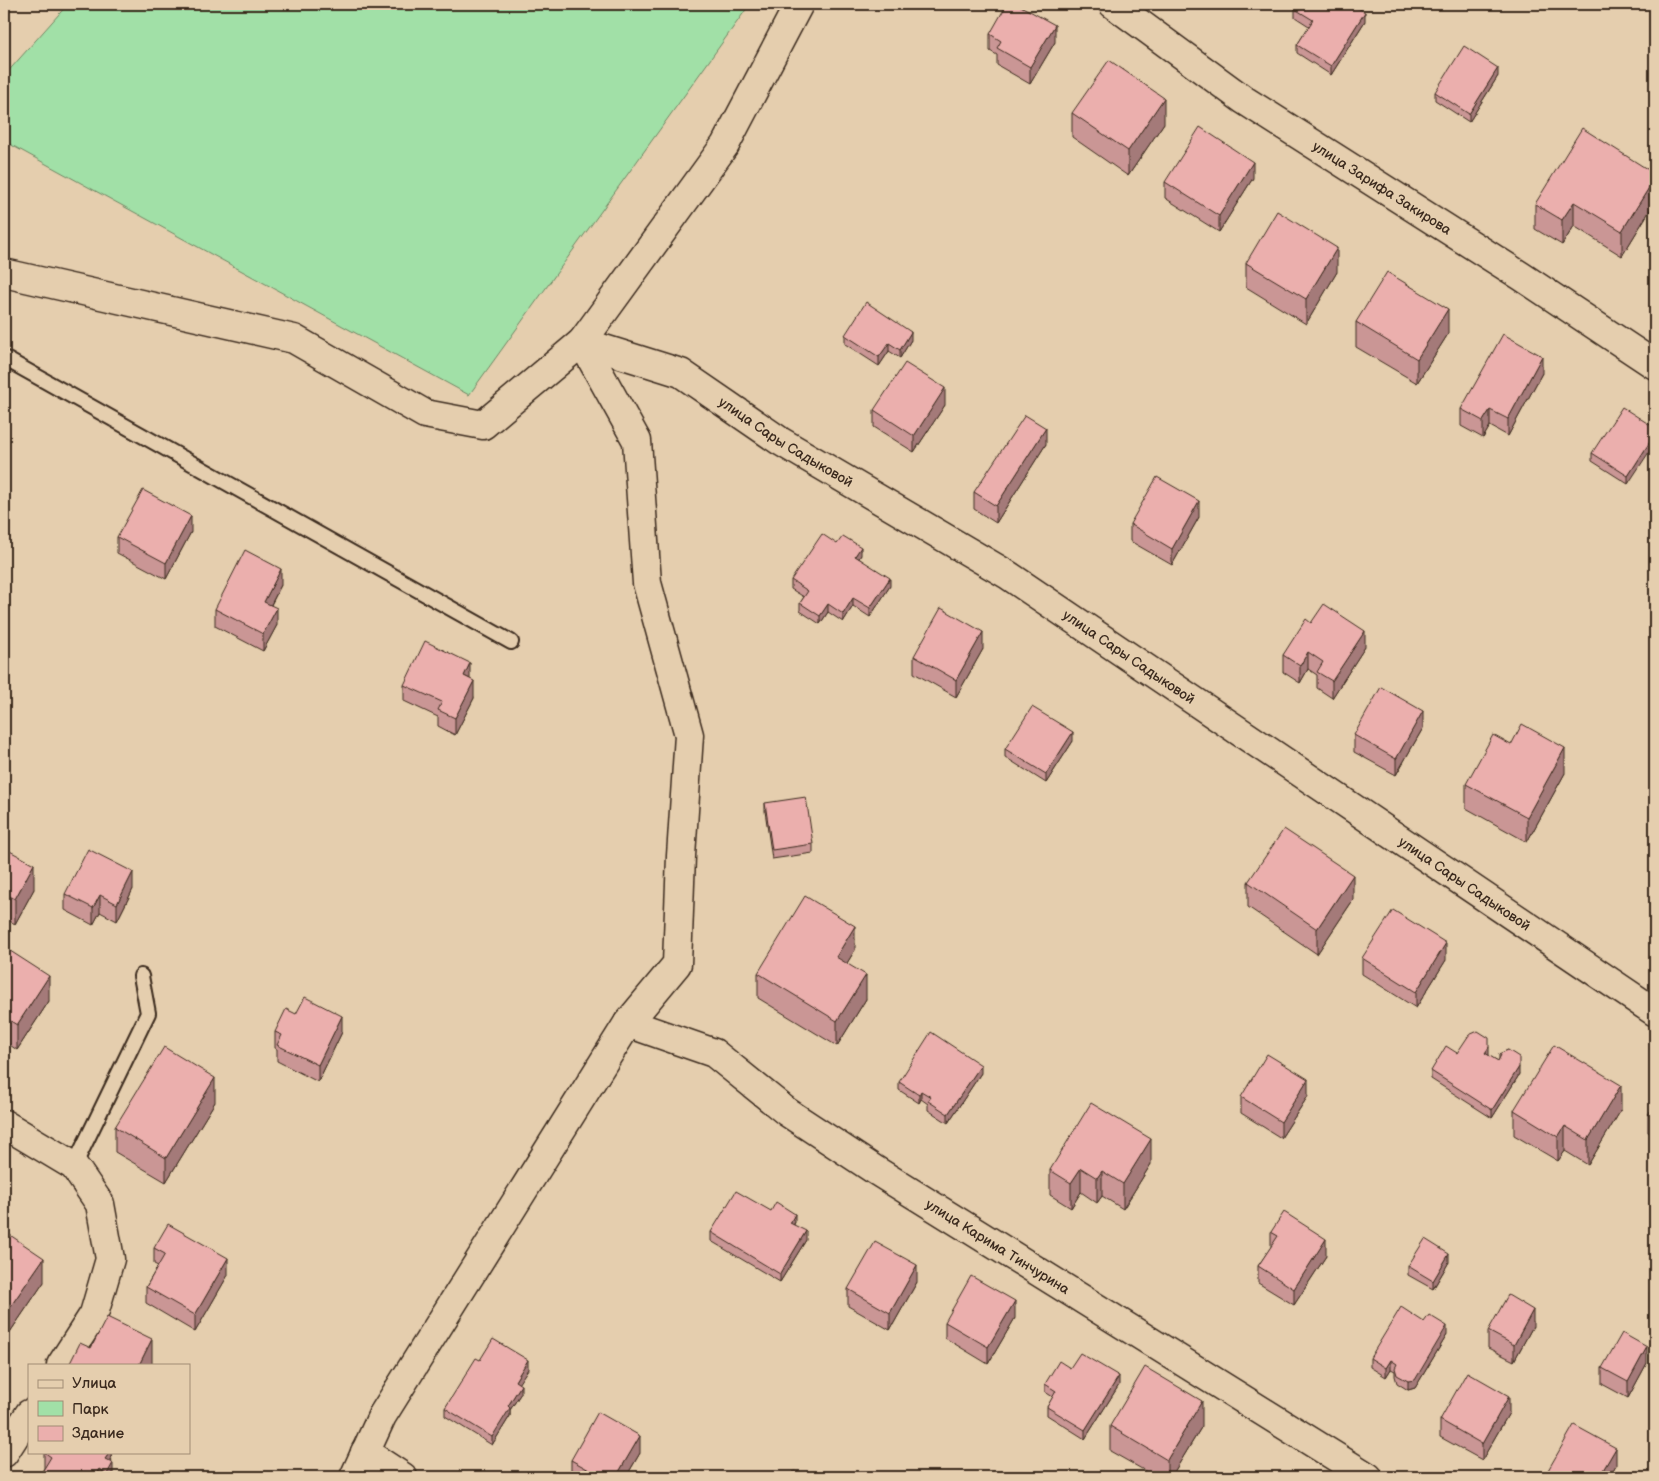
<svg xmlns="http://www.w3.org/2000/svg" width="1659" height="1481" viewBox="0 0 1659 1481" font-family="'Balsamiq Sans',sans-serif">
<style>
.green{fill:#a1e0a7;stroke:#6e8562}
.lines{fill:none;stroke-linecap:round;stroke-linejoin:round}
.service-casing{stroke:#3b2a1e;stroke-width:18}
.minor-casing{stroke:#3b2a1e;stroke-width:31}
.service{stroke:#e5ceae;stroke-width:14}
.minor{stroke:#e5ceae;stroke-width:28}
.wall{fill:#ca9695;stroke:#3b2a1e}
.shaded-wall{fill:#a47a79;stroke:#3b2a1e}
.building{fill:#ebafad;stroke:#3b2a1e}
.labels{text-anchor:middle;stroke-width:5;stroke-linejoin:round;paint-order:stroke}
.street-label{font-size:14px;fill:#3b2a1e;stroke:#e5ceae}
</style>
<rect width="100%" height="100%" fill="#e5ceae"/>
<filter id="ink" filterUnits="userSpaceOnUse"><feTurbulence type="fractalNoise" baseFrequency=".02" numOctaves="2"/><feDisplacementMap in="SourceGraphic" scale="10" xChannelSelector="R" yChannelSelector="G"/><feConvolveMatrix kernelMatrix="1 2 1 2 8 2 1 2 1" color-interpolation-filters="sRGB"/></filter>
<g filter="url(#ink)">
<path class="green" d="M68,4h682l-281,391 -465,-254v-65z"/>
<g class="lines">
<g class="service-casing">
<path id="service" d="M4,358l507,284
M74,1166l74,-153 -7,-37"/>
</g>
<g class="minor-casing">
<g id="minor">
<path id="s1" d="M1113,4l131,96 277,176 134,89"/>
<path id="s2" d="M4,273l290,66 131,75 58,11 99,-83 99,31 99,68 228,134 647,437"/>
<path id="s3" d="M628,1023l86,30 73,59 88,58 493,307"/>
<path d="M4,1124l70,42 26,38 10,55 -16,55 -33,51"/>
<path d="M365,1452l38,25"/>
<path d="M4,1453l25,-39"/>
<path d="M354,1477l28,-61 246,-393 49,-59 4,-108 8,-121 -42,-152 -10,-142 -55,-99 143,-197 74,-141"/>
</g>
</g>
<use href="#service" class="service"/>
<use href="#minor" class="minor"/>
</g>
<path class="wall" d="M1295,9l70,12 -34,54 -34,-22v-8l12,-19 -14,-9z
M990,34l65,8 -25,42 -33,-19v-10l-7,-4z
M1498,76l-29,46 -34,-22v-8z
M1072,113l92,10 -36,53 -56,-39z
M1655,174v28l-33,54 -48,-30 -12,19 -27,-16v-25z
M1253,178l-34,54 -54,-34v-16z
M1246,263l91,9 -31,52 -60,-37z
M1356,322l92,12 -31,49 -61,-36z
M845,335l66,5 -11,18 -11,-7 -10,15 -34,-22z
M1542,373l-34,63 -18,-10 -7,12 -22,-12v-17z
M945,405l-31,47 -40,-25v-17z
M1655,428l-27,56 -36,-23v-8z
M1046,444l-50,79 -22,-14v-17z
M1199,517l-27,48 -42,-24v-17z
M191,532l-25,47 -49,-26v-16z
M837,544l24,11 -2,3 31,28 -20,31 -17,-11 -10,16 -15,-10 -8,12 -20,-13v-8l4,-6 -13,-8v-9z
M281,585l-10,20 6,20 -14,26 -48,-25v-17z
M1311,623l54,24 -33,51 -15,-10v-13l-9,-6 -8,14 -17,-11v-17z
M983,649l-27,48 -42,-24v-17z
M470,679l4,19 -19,37 -17,-9v-9l-34,-16v-16z
M1423,728l-27,47 -42,-23v-17z
M1073,741l-27,42 -41,-26v-8z
M1511,745l54,28 -38,69 -61,-34v-24z
M765,803l48,41v9l-41,6 -7,-48z
M4,848l30,41 -19,35 -11,-6z
M1248,882l105,18 -36,54 -69,-47z
M133,889l-16,32 -17,-9 -7,13 -28,-15v-16z
M4,947l45,54 -32,49 -13,-9z
M855,950l-8,13 19,36 -29,47 -79,-48v-25z
M1362,958l84,2 -30,48 -54,-34z
M296,1014l46,18 -24,50 -41,-21v-12l-2,-1v-16z
M1508,1050l11,25 -27,43 -61,-39v-8l26,-18 32,3 9,5 1,-2v-5z
M981,1073l-33,50 -20,-13v-6l-7,-5 -2,4 -20,-13v-8z
M1308,1096l-27,42 -40,-25v-16z
M215,1102l-49,80 -51,-30v-25z
M1655,1103v33l-7,-4v-17z
M1514,1110h107l-33,55 -23,-14 -7,10 -44,-26z
M1151,1164l-28,45 -21,-13 -5,7 -16,-11 -10,16 -21,-13v-25z
M771,1211l24,11 -1,3 12,15 -26,42 -69,-41v-9z
M4,1231l40,51 -36,53 -4,-3z
M1271,1232l55,24 -32,49 -36,-22v-17l13,-19z
M154,1248l74,27 -33,57 -49,-29v-16l12,-21 -4,-2z
M1449,1262l-16,27 -25,-14v-9z
M917,1282l-27,48 -42,-24v-17z
M1655,1283v30l-5,-4v-16z
M1015,1318l-27,46 -43,-26v-16z
M1424,1322l23,13 -32,53 -7,2 -11,-7 -2,-7v-5l-4,-2 -5,8 -16,-10v-9z
M1533,1326l-19,35 -26,-13v-17z
M480,1360l48,9 -10,14 3,10 -11,17v6l-18,29 -47,-29v-8z
M1647,1363l-19,35 -26,-14v-16z
M1070,1368l49,17 -34,54 -38,-24v-8l6,-10 -8,-5v-8z
M1509,1413l-27,47 -42,-23v-17z
M1110,1426h92l-31,51h-15l-46,-26z
M44,1452h67l2,25h-74l5,-9z
M640,1453l-14,24h-53l-2,-1v-16z
M1616,1465l-7,12h-62v-5z"/>
<path class="shaded-wall" d="M1365,12v9l-34,54v-9z
M1055,25v17l-25,42v-17z
M1498,68v8l-29,46v-8z
M1164,98v25l-36,53v-25z
M1253,162v16l-34,54v-16z
M1655,178v24l-33,54v-25z
M1574,202v24l-12,19v-25z
M1337,248v24l-31,52v-25z
M1448,309v25l-31,49v-24z
M911,332v8l-11,18v-8z
M889,343v8l-10,15v-9z
M1542,356v17l-34,63v-17z
M945,388v17l-31,47v-16z
M1490,410v16l-7,12v-17z
M1046,428v16l-50,79v-17z
M1655,434v9l-27,41v-8z
M1199,501v16l-27,48v-16z
M191,516v16l-25,47v-16z
M861,547v8l-6,9v-8z
M281,569v16l-17,33v-16z
M890,578v8l-20,31v-9z
M853,598v8l-10,16v-8z
M828,604v8l-8,12v-8z
M277,608v17l-14,26v-17z
M1365,631v16l-33,51v-17z
M983,632v17l-27,48v-17z
M1308,652v17l-8,14v-17z
M470,663v16l-6,-3z
M474,681v17l-19,37v-17z
M1423,711v17l-27,47v-16z
M1073,732v9l-27,42v-9z
M1565,748v25l-38,69v-25z
M34,864v25l-19,35v-25z
M133,872v17l-16,32v-17z
M1353,875v25l-36,54v-25z
M100,895v17l-7,13v-17z
M855,926v24l-19,31v-24z
M1446,943v17l-30,48v-16z
M866,975v24l-29,47v-25z
M49,976v25l-32,49v-25z
M342,1016v16l-24,50v-17z
M1489,1047v9l-4,-3z
M981,1065v8l-33,50v-9z
M1519,1067v8l-27,43v-8z
M215,1078v24l-49,80v-24z
M1308,1079v17l-27,42v-16z
M1621,1085v25l-33,55v-25z
M921,1091v8l-2,4v-8z
M1565,1126v25l-7,10v-24z
M1151,1139v25l-28,45v-25z
M1081,1168v24l-10,16v-25z
M1102,1171v25l-5,7v-25z
M795,1214v8l-5,9v-8z
M806,1231v9l-26,42v-8z
M1326,1239v17l-32,49v-16z
M1449,1254v8l-16,27v-8z
M44,1258v24l-36,53v-25z
M228,1258v17l-33,57v-17z
M917,1265v17l-27,48v-17z
M1015,1301v17l-27,46v-17z
M1533,1310v16l-19,35v-16z
M1447,1326v9l-32,53 -7,2v-9z
M152,1339v26h-13z
M1647,1347v16l-19,35v-16z
M528,1360v9l-13,20v-8z
M1391,1360v9l-5,8v-9z
M1119,1376v9l-34,54v-9z
M521,1385v8l-11,17v6l-18,29v-8l16,-31z
M1509,1396v17l-27,47v-16z
M1202,1401v25l-31,51h-4v-17z
M640,1436v17l-14,24h-10z
M1616,1448v17l-7,12h-10z
M110,1452h1v14l2,-3v14h-6l-2,-18z
M99,1469v8h-5z"/>
<path class="building" d="M1007,4h10l38,21 -25,42 -33,-19 4,-7 -11,-7z
M1298,4h53l14,8 -34,54 -34,-21 16,-25 -18,-11z
M1464,46l34,22 -29,46 -34,-22z
M1109,60l55,38 -36,53 -56,-38z
M1200,127l53,35 -34,54 -54,-34z
M1582,128l73,46v4l-33,53 -48,-29 -12,18 -27,-16z
M1277,211l60,37 -31,51 -60,-36z
M1387,272l61,37 -31,50 -61,-37z
M866,302l45,30 -11,18 -11,-7 -10,14 -34,-22z
M1503,334l39,22 -34,63 -18,-9 -7,11 -22,-12z
M905,363l40,25 -31,48 -40,-26z
M1622,407l33,21v6l-27,42 -36,-23z
M1025,415l21,13 -50,78 -22,-14z
M1157,477l42,24 -27,48 -42,-25z
M143,490l48,26 -25,47 -49,-26z
M822,534l15,10 6,-8 18,11 -6,9 35,22 -20,30 -17,-10 -10,16 -15,-10 -8,12 -20,-13 8,-12 -17,-11z
M245,550l36,19 -17,33 13,6 -14,26 -48,-25z
M1324,604l41,27 -33,50 -15,-9 6,-10 -15,-10 -8,14 -17,-11 23,-36 5,4z
M941,608l42,24 -27,48 -42,-24z
M425,641l45,22 -6,13 10,5 -19,37 -17,-8 4,-8 -38,-17z
M1381,687l42,24 -27,48 -42,-24z
M1032,707l41,25 -27,42 -41,-25z
M1522,724l43,24 -38,69 -61,-33 27,-49 18,10z
M806,797l7,47 -41,6 -7,-47z
M1284,829l69,46 -36,54 -69,-47z
M4,848l30,16 -19,35 -11,-6z
M88,849l45,23 -16,32 -17,-9 -7,13 -28,-14z
M805,896l50,30 -19,31 30,18 -29,46 -79,-48z
M1393,910l53,33 -30,49 -54,-34z
M4,947l45,29 -32,49 -13,-8z
M305,997l37,19 -24,49 -41,-20 5,-10 -7,-3 11,-23 10,5z
M1478,1031l11,7v9l-4,6 13,8 3,-6 -2,-1 9,-4 11,7v10l-27,43 -61,-39 15,-25 11,7 12,-18z
M931,1032l50,33 -33,49 -20,-13 3,-4 -10,-6 -2,4 -20,-13z
M1554,1045l67,40 -33,55 -23,-14 -7,11 -44,-27z
M164,1047l51,31 -49,80 -51,-31z
M1267,1054l41,25 -27,43 -40,-25z
M1091,1103l60,36 -28,45 -21,-13 -5,7 -16,-10 -10,15 -21,-13z
M1655,1103v17l-7,-5z
M736,1191l35,20 5,-9 19,12 -5,9 16,8 -26,43 -69,-42z
M1284,1212l42,27 -32,50 -36,-23 20,-30 -7,-4z
M168,1224l60,34 -33,57 -49,-28 19,-33 -11,-6z
M4,1231l40,27 -36,52 -4,-3z
M1425,1239l24,15 -16,27 -25,-15z
M875,1242l42,23 -27,48 -42,-24z
M971,1276l44,25 -27,46 -43,-25z
M1655,1283v13l-5,-3z
M1508,1295l25,15 -19,35 -26,-14z
M1401,1307l23,15 5,-7 18,11 -32,54 -7,1 -11,-6 -2,-7 2,-4 -6,-4 -5,8 -16,-10z
M107,1317l45,22 -13,26h-70l11,-22 11,5z
M1622,1333l25,14 -19,35 -26,-14z
M493,1339l35,21 -13,21 6,4 -13,21 2,2 -18,29 -47,-29 31,-50 4,2z
M1080,1353l39,23 -34,54 -38,-23 9,-16 -11,-7 14,-23 11,7z
M1145,1367l57,34 -35,59 -57,-34z
M1467,1372l42,24 -27,48 -42,-24z
M598,1412l42,24 -24,41h-14l-31,-17z
M1574,1425l42,23 -17,29h-44l-8,-5z
M44,1452h66l-5,7 8,4 -6,11 -8,-5 -5,8h-55l12,-20z
M794,1471l11,6h-14z"/>
</g>
<g class="labels">
<g class="street-label">
<text dy="5" stroke="none"><textPath href="#s1" startOffset="326">улица Зарифа Закирова</textPath></text>
<text dy="5" stroke="none"><textPath href="#s2" startOffset="866">улица Сары Садыковой</textPath></text>
<text dy="5" stroke="none"><textPath href="#s2" startOffset="1271">улица Сары Садыковой</textPath></text>
<text dy="5" stroke="none"><textPath href="#s2" startOffset="1676">улица Сары Садыковой</textPath></text>
<text dy="5" stroke="none"><textPath href="#s3" startOffset="435">улица Карима Тинчурина</textPath></text>
</g>
</g>
<rect width="1659" height="1481" fill="none" stroke="#e5ceae" stroke-width="20"/>
<rect x="10" y="10" width="1639" height="1461" fill="none" stroke="#3b2a1e" stroke-width="2" filter="url(#ink)"/>
<rect x="28" y="1364" width="162" height="90" fill="#e5ceae" stroke="#a18c74"/>
<rect x="38" y="1380" width="25" height="8" fill="#e5ceae" stroke="#a18c74"/>
<text x="72" y="1388" font-size="15" fill="#3b2a1e">Улица</text>
<rect x="38" y="1401" width="25" height="15" fill="#a1e0a7" stroke="#a18c74"/>
<text x="72" y="1414" font-size="15" fill="#3b2a1e">Парк</text>
<rect x="38" y="1426" width="25" height="15" fill="#ebafad" stroke="#a18c74"/>
<text x="72" y="1438" font-size="15" fill="#3b2a1e">Здание</text>
</svg>
